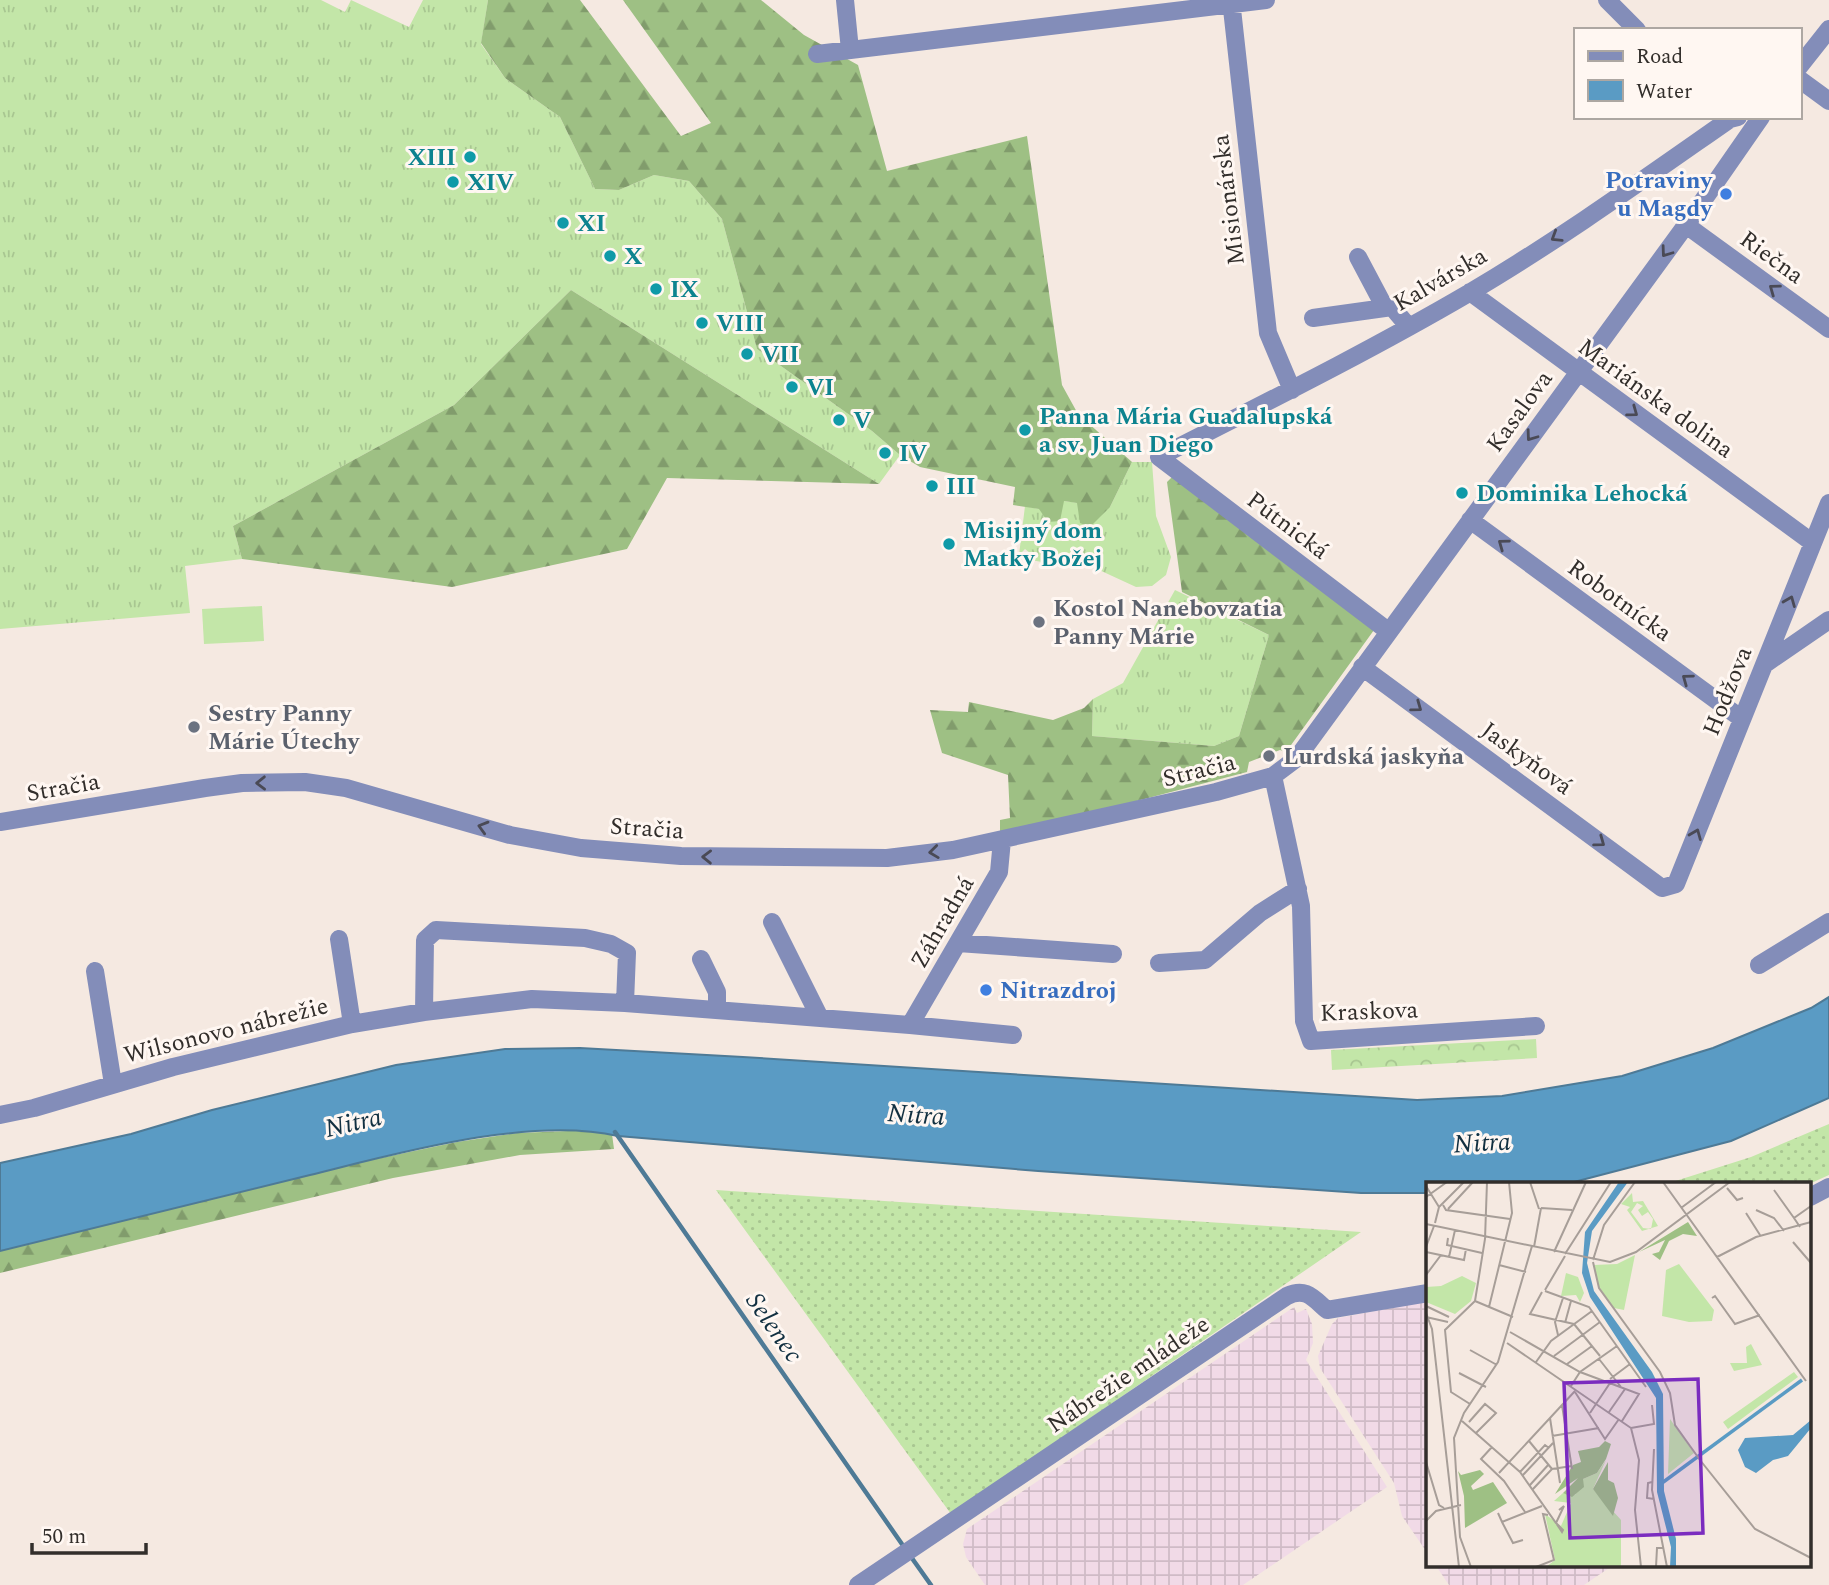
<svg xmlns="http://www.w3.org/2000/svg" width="1829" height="1585" viewBox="0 0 1829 1585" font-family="Spectral,serif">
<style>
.industrial{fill:url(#industrial-grid)}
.grass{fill:url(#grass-tufts)}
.forest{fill:url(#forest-firs)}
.park{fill:url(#park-crowns)}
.garden{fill:url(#garden-dots)}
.pitch{fill:#c3e6a8}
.water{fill:#5a9bc4;stroke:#4e7a96;stroke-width:2}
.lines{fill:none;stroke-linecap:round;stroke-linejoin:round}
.stream{stroke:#4e7a96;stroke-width:4.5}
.minor{stroke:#838db9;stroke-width:18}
.oneway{stroke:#4a4a56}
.culture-dot{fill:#0f9aa8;stroke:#fff7f2;stroke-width:2.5}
.shop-dot{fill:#3f7fe0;stroke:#fff7f2;stroke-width:2.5}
.worship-dot{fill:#6b7280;stroke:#fff7f2;stroke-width:2.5}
.labels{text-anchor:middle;stroke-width:6;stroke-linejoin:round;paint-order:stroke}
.culture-label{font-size:24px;font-weight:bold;fill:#0d838f;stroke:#fff7f2;text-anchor:start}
.shop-label{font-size:24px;font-weight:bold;fill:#366cbe;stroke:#fff7f2;text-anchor:end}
.street-label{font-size:24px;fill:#322e2b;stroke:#fff7f2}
.worship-label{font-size:24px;font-weight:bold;fill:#5b616d;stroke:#fff7f2;text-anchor:start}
.water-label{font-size:26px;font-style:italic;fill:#123041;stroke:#fff7f2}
.inset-river{fill:none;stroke:#5a9bc4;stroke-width:3.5}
.inset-road{fill:none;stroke:#a79e98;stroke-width:2}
.view{fill:#7b2cbf;fill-opacity:0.15;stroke:#7b2cbf;stroke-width:3.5}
.inset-edge{fill:none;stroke:#322e2b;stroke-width:3.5}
</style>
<defs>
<pattern id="industrial-grid" width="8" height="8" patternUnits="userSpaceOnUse" patternTransform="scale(1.75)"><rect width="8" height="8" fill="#f1dae7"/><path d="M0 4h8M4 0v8" fill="none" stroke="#cfbbc6"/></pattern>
<pattern id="grass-tufts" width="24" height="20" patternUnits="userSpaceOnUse" patternTransform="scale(1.75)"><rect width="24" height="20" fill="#c3e6a8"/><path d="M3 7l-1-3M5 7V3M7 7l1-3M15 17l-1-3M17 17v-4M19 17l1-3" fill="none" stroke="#a8c691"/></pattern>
<pattern id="forest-firs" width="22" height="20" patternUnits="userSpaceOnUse" patternTransform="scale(1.75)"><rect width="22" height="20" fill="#9ec084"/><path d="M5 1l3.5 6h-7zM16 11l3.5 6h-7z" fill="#819c6c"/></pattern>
<pattern id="park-crowns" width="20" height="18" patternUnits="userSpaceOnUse" patternTransform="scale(1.75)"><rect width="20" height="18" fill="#c3e6a8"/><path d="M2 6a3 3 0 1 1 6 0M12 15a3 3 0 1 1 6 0" fill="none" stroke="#a8c691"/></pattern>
<pattern id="garden-dots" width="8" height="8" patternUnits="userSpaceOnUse" patternTransform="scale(1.75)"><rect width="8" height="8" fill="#c3e6a8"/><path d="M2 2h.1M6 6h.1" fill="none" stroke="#a8c691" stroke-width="1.8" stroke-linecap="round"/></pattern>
</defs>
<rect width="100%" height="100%" fill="#f5e9e1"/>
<path class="industrial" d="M1428,1301v253l-26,-38 -8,-33 -74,-115 -2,-12 14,-32 6,-6z
M1294,1307l3,6 9,-4 6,15 1,19 -7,17 81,127 -144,98h-258l-19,-28 -3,-13 4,-15z
M1436,1566h176l-28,19h-135z"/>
<path class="grass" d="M0,0h321l24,12 6,-12 58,27 14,-27h65l-7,44 24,34 55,39 35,72 24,1 35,-15 35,6 33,38 35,130 115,82 28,24 -21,29 -308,-194 -117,115 -221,121 9,33 -57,7 5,47 -190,16z
M1132,462h20l4,54 15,41 -5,18 -14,11 -16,1 -52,-24 -27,-1 1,-8 -7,-3 -8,3 -1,8 -17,-3 5,-6 -5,-4 -6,6 6,-49 14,3 25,-8 46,6z
M1175,590l94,45 -30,101 -25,10 -122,-10 1,-37 30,-16z"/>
<path class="forest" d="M488,0h92l101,136 30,-13 -88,-123h138l43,35 54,30 29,106 140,-35 35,249 16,29 54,48 -22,45 -20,20 -10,-4 -3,-20 -13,-2 -4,20 -12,1 -9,-13 -26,-4 2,-18 -95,-20 -20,-12 -28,-24 -115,-82 -35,-130 -33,-38 -35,-6 -35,15 -24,-1 -35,-72 -55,-39 -24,-35z
M571,290l308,194 -212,-6 -40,71 -175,38 -210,-28 -9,-33 221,-121z
M1174,475l200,155 -88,122 -6,-2 -31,12 -2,10 -247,65v-17l10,-2 -2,-43 -66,-22 -12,-43 38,2 1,-10 84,18 31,-12 9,-9 -1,37 122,10 25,-10 30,-101 -87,-43 -15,-110z
M593,1130l19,4 2,15 -94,6 -127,23 -393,95v-22l371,-91 86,-18 60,-9z"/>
<path class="park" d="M1536,1039l1,19 -205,12 -1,-20z"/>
<path class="garden" d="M1829,1124v51l-20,9h-143l85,-27z
M716,1190l645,42 -410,282z"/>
<path class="pitch" d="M262,606l2,35 -60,3 -2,-35z"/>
<path class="water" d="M1829,997v101l-98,43 -157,41 -23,2h-123v9h-67l-323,-22 -420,-35c-89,-20 -219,17 -308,39 -104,25 -207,51 -310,76v-88l131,-29 81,-24 184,-45 109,-16 75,-1 163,9 674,43 85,-4 120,-20 91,-28 98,-40z"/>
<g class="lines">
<path class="stream" d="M615,1132l289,415
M909,1554l22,31"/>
<path class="minor" d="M845,0l5,50
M1231,0l37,333 24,57
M1607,0l30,30
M817,54l449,-54
M1799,67l30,-38
M1799,79l30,22
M1686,225l143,104
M1358,257l27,51
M1470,292l343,251
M1313,318l79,-11 16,19
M1470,520l272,199
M1388,631l-229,-174c104,-53 209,-105 310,-164 90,-53 175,-114 261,-174l8,-2
M1765,664l64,-44
M1362,667l300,221 14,-4 153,-381
M1273,776l28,130 3,115 7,20 225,-15
M0,822l205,-34 37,-5 63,-1 41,6 164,47 71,13 100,8 206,2 66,-8 263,-58 57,-16 24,-18 389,-533 75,-108
M772,922l48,96
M339,939l13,85
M958,943l155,11
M701,959l16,33v18
M1159,963l46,-3 55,-47 38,-24
M1759,965l70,-43
M95,971l18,113
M424,1012l1,-72 11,-10 149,8 26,6 16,9 -2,50
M910,1025l89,-153 3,-32
M0,1115l34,-7 139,-41 179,-43 72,-12 108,-13 93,4 285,22 103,10
M1810,1197l19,-10
M858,1585l429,-289c19,-9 26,2 40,14l101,-17"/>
</g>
<defs><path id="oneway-chevron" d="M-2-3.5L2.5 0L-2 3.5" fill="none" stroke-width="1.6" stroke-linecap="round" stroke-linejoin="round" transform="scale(1.75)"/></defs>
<g class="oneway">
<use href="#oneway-chevron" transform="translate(1556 237) rotate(148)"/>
<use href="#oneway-chevron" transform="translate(1666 252) rotate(126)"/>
<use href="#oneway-chevron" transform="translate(1774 289) rotate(-144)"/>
<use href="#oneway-chevron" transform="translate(1633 412) rotate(36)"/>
<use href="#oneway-chevron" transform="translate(1531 436) rotate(126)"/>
<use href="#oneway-chevron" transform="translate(1503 544) rotate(-144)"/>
<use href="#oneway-chevron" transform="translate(1790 601) rotate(-68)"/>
<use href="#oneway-chevron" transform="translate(1687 679) rotate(-144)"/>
<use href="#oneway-chevron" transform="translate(1417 707) rotate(36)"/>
<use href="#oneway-chevron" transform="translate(261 783) rotate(179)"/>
<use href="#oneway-chevron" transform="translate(483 827) rotate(-164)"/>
<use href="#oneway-chevron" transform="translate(1696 834) rotate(-68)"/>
<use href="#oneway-chevron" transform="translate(1600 842) rotate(36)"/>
<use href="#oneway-chevron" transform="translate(934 852) rotate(173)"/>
<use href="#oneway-chevron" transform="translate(707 857) rotate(-179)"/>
</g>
<g class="culture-dot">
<circle cx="470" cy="157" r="7"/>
<circle cx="453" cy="182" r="7"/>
<circle cx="563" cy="223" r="7"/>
<circle cx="610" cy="256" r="7"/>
<circle cx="656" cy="289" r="7"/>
<circle cx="702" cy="323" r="7"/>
<circle cx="747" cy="354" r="7"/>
<circle cx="792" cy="387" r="7"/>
<circle cx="839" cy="420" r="7"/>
<circle cx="1025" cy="430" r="7"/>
<circle cx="885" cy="453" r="7"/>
<circle cx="932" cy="486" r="7"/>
<circle cx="1462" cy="493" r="7"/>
<circle cx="949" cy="544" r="7"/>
</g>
<g class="shop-dot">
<circle cx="1726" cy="194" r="7"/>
<circle cx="986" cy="990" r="7"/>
</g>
<g class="worship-dot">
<circle cx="1039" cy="622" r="7"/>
<circle cx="194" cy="727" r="7"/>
<circle cx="1269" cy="756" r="7"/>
</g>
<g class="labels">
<g class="culture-label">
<text x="456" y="165" text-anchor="end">XIII</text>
<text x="467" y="190">XIV</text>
<text x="577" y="231">XI</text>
<text x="624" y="264">X</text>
<text x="670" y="297">IX</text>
<text x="716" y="331">VIII</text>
<text x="761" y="362">VII</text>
<text x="806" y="395">VI</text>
<text x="1039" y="424">Panna Mária Guadalupská<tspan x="1039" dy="28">a sv. Juan Diego</tspan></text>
<text x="853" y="428">V</text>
<text x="899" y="461">IV</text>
<text x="946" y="494">III</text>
<text x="1476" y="501">Dominika Lehocká</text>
<text x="963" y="538">Misijný dom<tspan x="963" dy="28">Matky Božej</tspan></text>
</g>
<g class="shop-label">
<text x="1712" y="188">Potraviny<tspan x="1712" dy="28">u Magdy</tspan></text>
<text x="1000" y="998" text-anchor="start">Nitrazdroj</text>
</g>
<g class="street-label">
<text transform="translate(1228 200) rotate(-97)" y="8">Misionárska</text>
<text transform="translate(1772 257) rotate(36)" y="8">Riečna</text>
<text transform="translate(1440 279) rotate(-30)" y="8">Kalvárska</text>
<text transform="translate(1656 398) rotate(36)" y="8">Mariánska dolina</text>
<text transform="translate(1519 411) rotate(-54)" y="8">Kasalova</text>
<text transform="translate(1288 525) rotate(37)" y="8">Pútnická</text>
<text transform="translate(1620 600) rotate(36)" y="8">Robotnícka</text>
<text transform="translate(1727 691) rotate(-68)" y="8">Hodžova</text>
<text transform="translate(1527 758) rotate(36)" y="8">Jaskyňová</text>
<text transform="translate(1199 770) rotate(-14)" y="8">Stračia</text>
<text transform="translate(63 787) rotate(-10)" y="8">Stračia</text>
<text transform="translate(647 828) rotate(4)" y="8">Stračia</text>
<text transform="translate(942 922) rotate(-60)" y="8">Záhradná</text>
<text transform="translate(1369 1011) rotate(-2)" y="8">Kraskova</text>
<text transform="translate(226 1030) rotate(-14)" y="8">Wilsonovo nábrežie</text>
<text transform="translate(1128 1374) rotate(-34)" y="8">Nábrežie mládeže</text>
</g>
<g class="worship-label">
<text x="1053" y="616">Kostol Nanebovzatia<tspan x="1053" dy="28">Panny Márie</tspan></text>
<text x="208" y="721">Sestry Panny<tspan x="208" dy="28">Márie Útechy</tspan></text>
<text x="1283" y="764">Lurdská jaskyňa</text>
</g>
<g class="water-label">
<text transform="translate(916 1114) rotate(4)" y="9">Nitra</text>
<text transform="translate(353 1122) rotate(-13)" y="9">Nitra</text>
<text transform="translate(1482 1142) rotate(-3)" y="9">Nitra</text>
<text transform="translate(775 1327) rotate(55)" y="9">Selenec</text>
</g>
</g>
<g transform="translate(1426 1182)">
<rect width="385" height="385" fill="#f5e9e1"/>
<path d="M180,278l-13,29 28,31v47h-75l9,-7 -10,-46 16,12 10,-23 -17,-2 9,-8 12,2 8,-16 14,-6z" fill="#c3e6a8"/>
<path d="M262,40l9,14 -14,-2 -14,7 -9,19 -8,-6 7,-2 6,-12 -26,12zM179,259l6,3 -5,15 -9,14 -14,6 1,8 -12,10 -9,-4 15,-15 -23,16 18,-29 8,-3 -3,-11 21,-4zM182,280v18l6,3 4,15 -5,18 -20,-27zM54,288l4,4 -13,12 2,4 20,-8 14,21 -42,25 -1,-32 -6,-25 3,4z" fill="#9ec084"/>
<path d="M36,94l14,7 -5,18 -16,13 -29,-12v-15l15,-1z" fill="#c3e6a8"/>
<path d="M209,73l-11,55 -10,-2 -15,-21 -5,-22 23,-1z" fill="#c3e6a8"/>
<path d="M253,82l35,46 -2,11 -23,1 -27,-6 4,-46zM325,162l11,21 -28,6 -4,-8h17l-1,-16zM368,190l4,5 -70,52 -5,-7zM244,237l24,34 -26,21z" fill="#c3e6a8"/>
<path d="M206,11l1,9 10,-1 15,25 -16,5 -15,-21 3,-3 -9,-3zM211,21l6,3 -5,4 4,6 6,-4 5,7 -2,10 -8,-1 -12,-16zM140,91l12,4 6,16 -4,9 -4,-7 -15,1z" fill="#c3e6a8" fill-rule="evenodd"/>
<path d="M193,0h9l-36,49 -5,32 7,28 58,81 11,22 1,97 12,48v28h-6l1,-20 -14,-55 -1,-94 -66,-101 -8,-24 3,-41zM385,238v8l-23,28 -15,4 -17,13 -11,-6 -7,-17 7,-12 48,-3z" fill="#5a9bc4"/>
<path class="inset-river" d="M236,301l140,-103"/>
<path class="inset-road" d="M104,0l9,27M237,0l143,199M0,4l13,21M301,6l10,12 6,-2M348,8l20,28M0,15l21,-15M17,23l3,5 64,9M115,26l31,2M255,26l35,-26M22,27l25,-27M330,28l18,8 10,13M320,31l14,22M9,41l4,-16 25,-25M0,42l184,38 26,-10 94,-70M374,45l-6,-9 17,-12M22,56l-1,7 35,8M367,60l18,21M0,65l8,-21M108,65l7,-39M0,70l38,8 2,-11M128,70l32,-70M139,72l46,-72M23,75l6,-27M291,75l39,-20 55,-15M167,78l11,-35 31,-43M167,80l6,26 61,84 10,21 5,32 25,35 55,69 56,29M73,83l27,7M0,93l15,-20M119,108l20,-34M119,109l44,16 57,80M116,110l-12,22 44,10M286,116l3,-2 20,28 25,-9M49,119l38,16M0,124l23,11M63,125l23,-94 -3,-31M0,131l6,16 27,238M0,135l22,5M139,141l6,-22M148,142l26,32M84,150l70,40 59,22 -17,27M132,153l-3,-13 8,-24M81,161l124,85 8,32 -4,50 6,57M44,168l27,15M128,174l46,-34M173,177l22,28M110,180l15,-21 41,-30M141,182l25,-18M33,191l27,14M184,197l20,-15M145,204l9,-14 37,-26M149,210l30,47 14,-20M44,222l-19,-12 -6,-62 30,-29 10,-62 2,-57M136,223l10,64M183,230l16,-23M164,231l20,-30M124,236l10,65M36,239l58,51 36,51 7,7 -1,2 -6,-9 8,-17 -5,4M43,240l16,-18 11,9 -20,20M205,246l23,-4 -2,-19M126,254l47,-8M103,259l23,28M66,265l-11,12 23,22 21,31M228,267l-2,41 15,77M0,280l13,43 5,3M94,290l25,-27 4,3M73,291l76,-82M97,293l30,-32M226,300l-4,1 -1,15 7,1M104,303l19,-21M107,307l19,-20 20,-3M72,331l4,9 40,-16M0,339l10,-10 25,-6M76,340l11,21 10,-3M45,385l-11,-30 -6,-99 10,-25 34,-51 34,-116M110,385l18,-7 -11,-46 5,1M230,385l1,-19h7"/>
<path class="view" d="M272,197l5,154 -133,5 -6,-155z"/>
<rect width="385" height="385" class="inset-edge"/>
</g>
<rect x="1574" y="28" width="228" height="91" fill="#fff7f2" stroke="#ada7a2" stroke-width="2"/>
<rect x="1588" y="51" width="35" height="10" fill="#838db9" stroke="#ada7a2" stroke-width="2"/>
<text x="1636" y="63" font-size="21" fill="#322e2b">Road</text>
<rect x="1588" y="80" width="35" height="21" fill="#5a9bc4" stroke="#ada7a2" stroke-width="2"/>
<text x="1636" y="98" font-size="21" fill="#322e2b">Water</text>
<path d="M32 1543v10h114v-10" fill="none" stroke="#322e2b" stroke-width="3.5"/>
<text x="42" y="1543" font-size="21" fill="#322e2b" stroke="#fff7f2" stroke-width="5" paint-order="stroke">50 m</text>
</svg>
